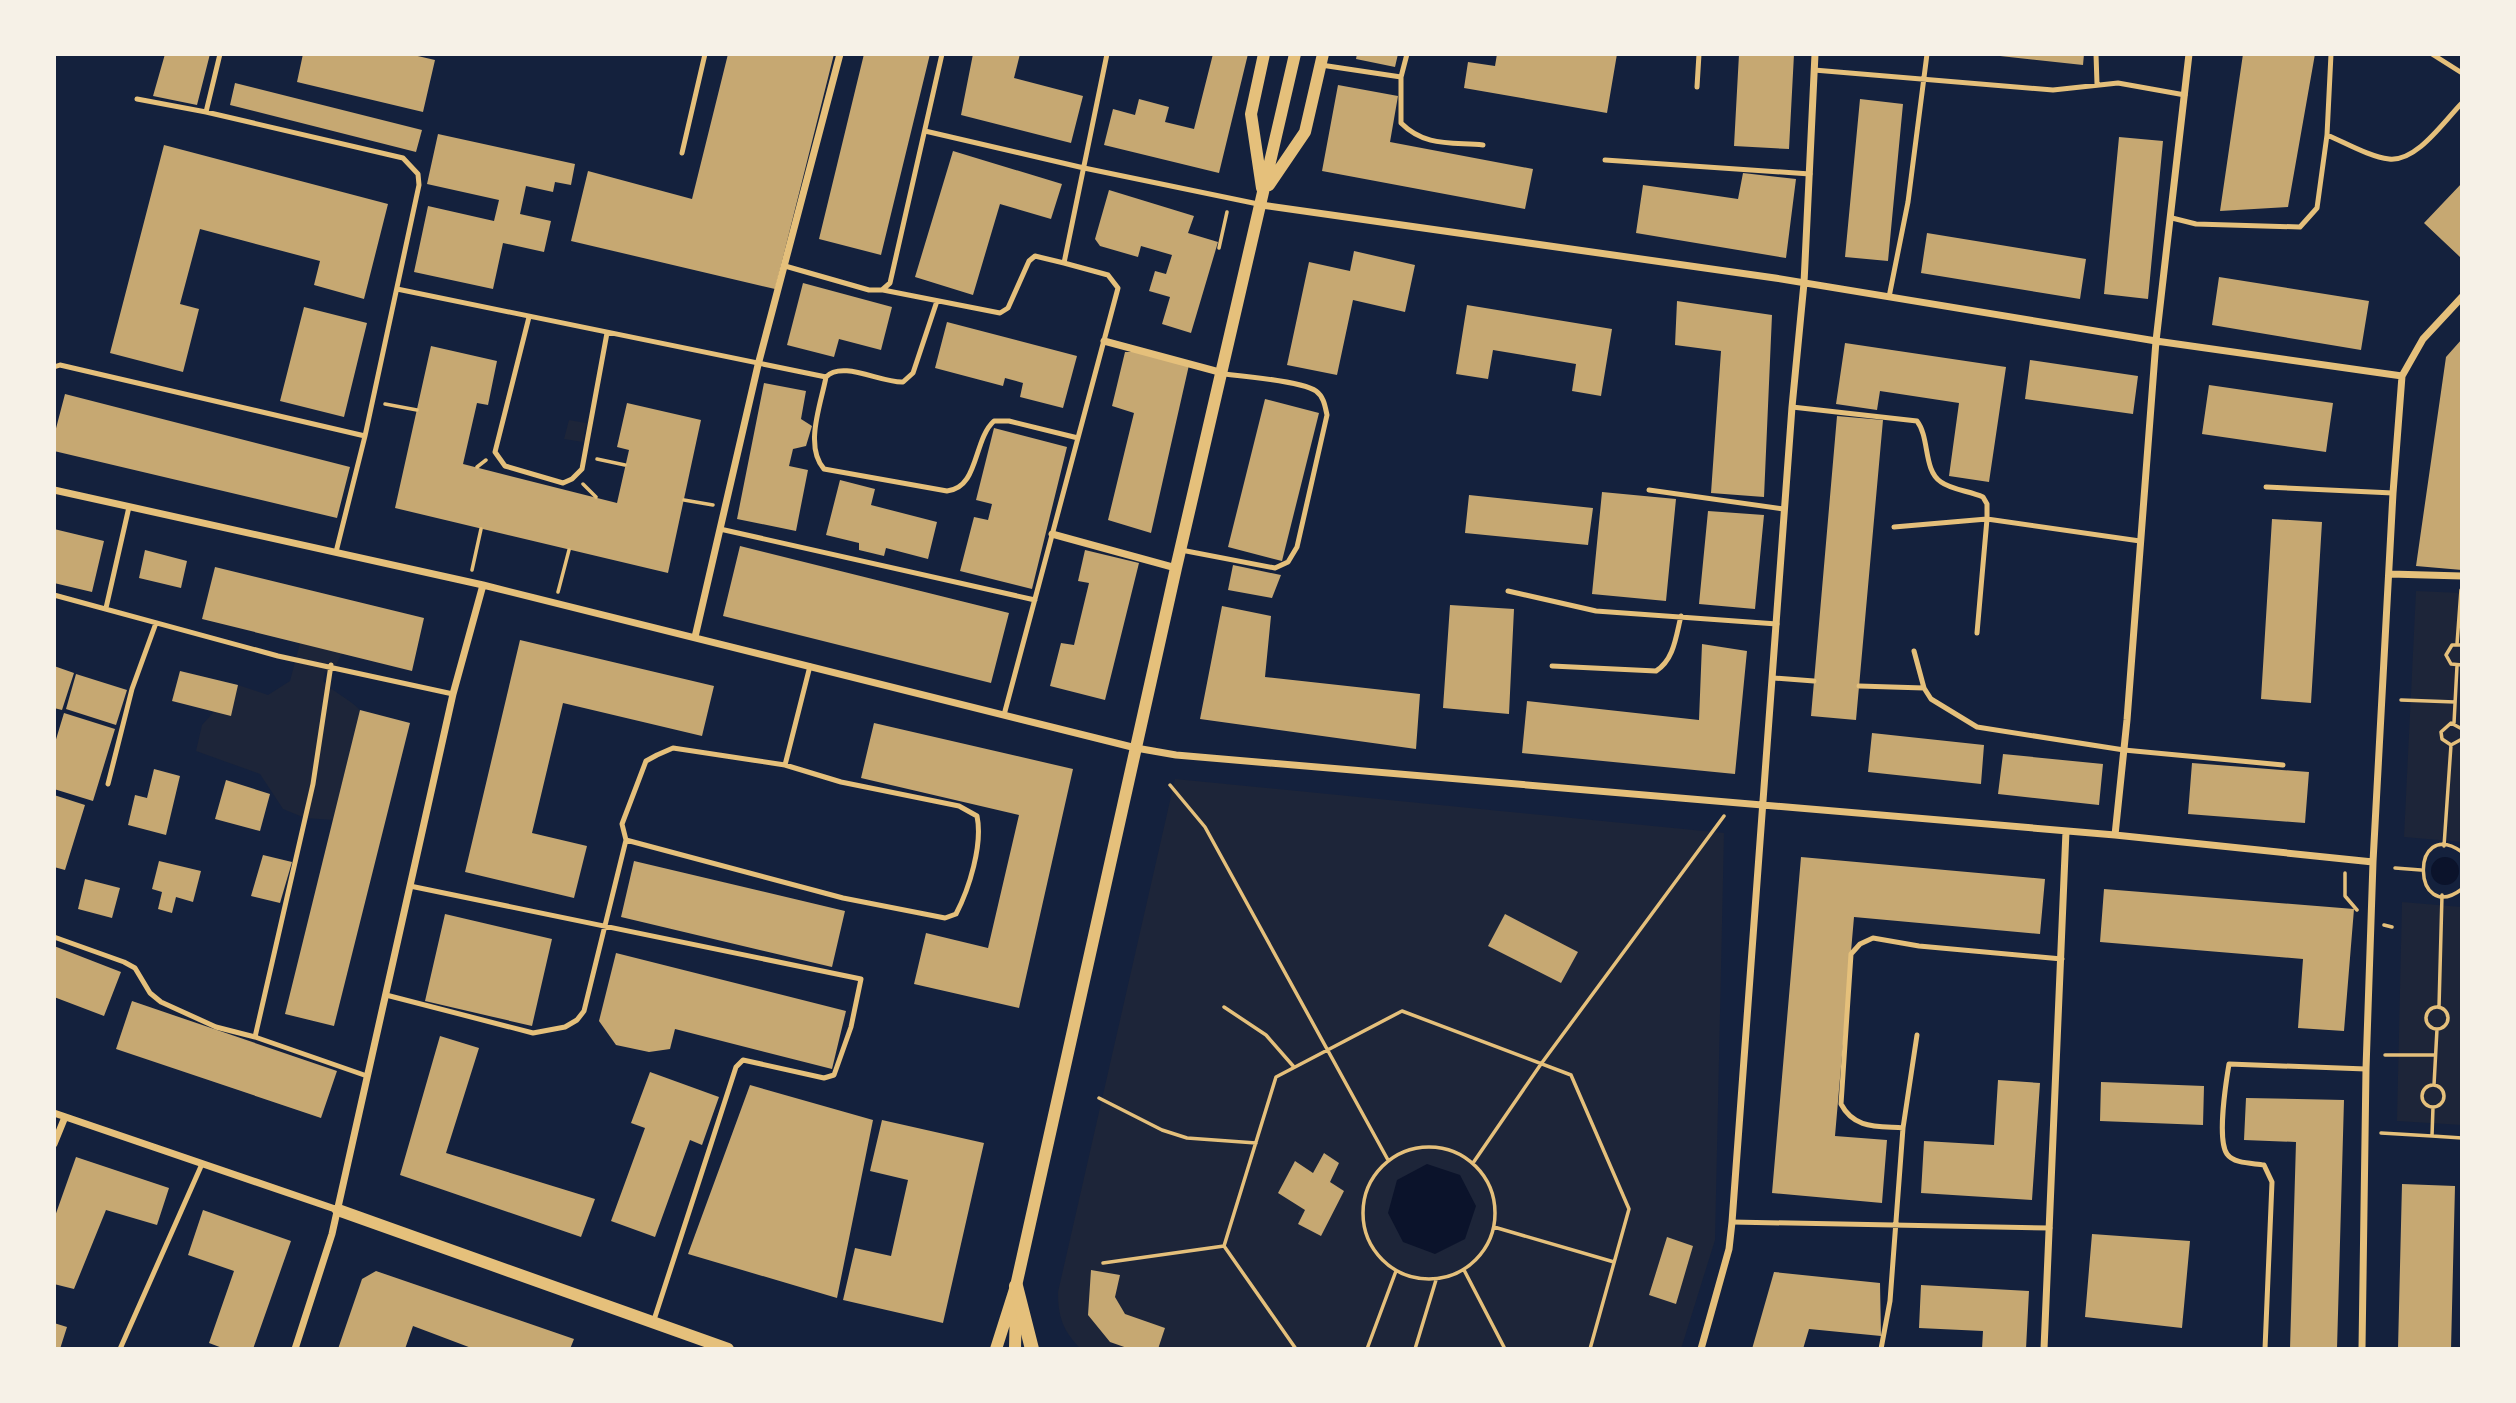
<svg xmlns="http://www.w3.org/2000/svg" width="2516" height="1403" viewBox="0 0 2516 1403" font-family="'Work Sans',sans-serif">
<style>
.green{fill:#1d2539}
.water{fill:#0b132b}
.building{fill:#c6a872}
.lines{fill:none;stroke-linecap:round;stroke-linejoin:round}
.path{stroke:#e5c07b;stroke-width:3.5}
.service{stroke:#e5c07b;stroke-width:5}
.minor{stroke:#e5c07b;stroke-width:7}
.tertiary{stroke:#e5c07b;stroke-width:12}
.secondary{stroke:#e5c07b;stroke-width:14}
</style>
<rect width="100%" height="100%" fill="#14213d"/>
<path class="green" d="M569,420l17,3 -3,19 -19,-3z
M2416,591l46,2v249l-58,-5z
M300,643l42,10 -9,18 -8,1 -2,9c11,12 25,17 37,29l-27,110 -28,-2 -22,-9 -23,-35 -64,-23 6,-26 36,-40 30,10 22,-14z
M1175,779l549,54 -9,407 -34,109h-600c-18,-18 -23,-32 -23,-57z
M2402,902l60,5v218l-65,-4z"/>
<path class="water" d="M2431 871a14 14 0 1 1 28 0a14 14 0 1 1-28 0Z
M1427,1164l33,11 16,31 -11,33 -30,15 -32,-12 -15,-29 9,-33z"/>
<path class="building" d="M165,54h45l-13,51 -44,-9z
M303,54h106l26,6 -12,52 -126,-30z
M728,54h106l-59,235 -204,-48 17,-70 104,28z
M864,54h66l-49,201 -62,-16z
M973,54h47l-6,24 69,18 -12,47 -110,-28z
M1213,54h35l-29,119 -115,-28 9,-36 22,6 4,-16 30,8 -4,15 29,7z
M1357,54h41l-3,13 -39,-8z
M1497,54h120l-10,59 -143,-25 4,-26 27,4z
M1739,54h55l-5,95 -55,-3z
M1982,54h102l-1,11z
M2243,54h72l-27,153 -68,4z
M235,83l187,47 -6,22 -186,-47z
M1338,85l60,11 -8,46 143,27 -8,40 -203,-38z
M1860,99l43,5 -15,157 -43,-4z
M438,134l137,30 -4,21 -16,-3 -2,10 -27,-6 -6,28 31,7 -7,31 -41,-9 -10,46 -79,-17 14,-66 66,15 5,-21 -72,-16z
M2119,137l44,4 -15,158 -44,-5z
M164,145l224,59 -24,95 -50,-14 6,-24 -120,-32 -20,75 19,5 -16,63 -73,-19z
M953,151l109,33 -11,35 -51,-15 -27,91 -58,-18z
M1743,173l53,6 -10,79 -150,-25 7,-48 95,14z
M2462,183v72l-2,2 -36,-34z
M1109,190l85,26 -6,17 30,9 -27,91 -29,-9 8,-27 -21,-6 6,-20 11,3 6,-19 -31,-9 -3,11 -38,-11 -5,-7z
M1927,233l159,26 -6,40 -159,-26z
M1354,251l61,14 -10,47 -52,-12 -16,75 -50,-10 22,-103 41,9z
M2219,277l150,24 -8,49 -149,-25z
M803,283l89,24 -11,43 -42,-11 -5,18 -47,-12z
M1677,301l95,14 -8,182 -53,-4 10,-142 -46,-6z
M1467,305l145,24 -11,67 -29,-5 4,-27 -83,-14 -5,29 -32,-5z
M304,307l63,16 -23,94 -64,-16z
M947,322l130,34 -14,52 -43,-11 3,-14 -18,-5 -2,8 -68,-18z
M2462,339v231l-46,-4 30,-209z
M1845,343l161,24 -17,115 -40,-6 10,-73 -79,-12 -3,19 -41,-6z
M431,346l66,15 -9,44 -11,-2 -14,61 154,39 12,-53 -12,-3 10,-44 74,17 -33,153 -273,-65z
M1125,352h21l43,13 -38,168 -43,-13 26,-107 -22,-7z
M2030,360l108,16 -5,38 -108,-15z
M764,383l42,8 -5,28 11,7 -6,20 -13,3 -4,17 19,4 -12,61 -59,-12z
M2209,385l124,18 -7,49 -124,-18z
M65,394l285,73 -13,51 -283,-67v-15z
M1265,399l54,14 -37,148 -54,-14z
M1837,416l46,4 -27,300 -45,-4z
M994,428l73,19 -35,142 -72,-18 14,-54 14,3 4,-16 -16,-4z
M840,480l35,9 -4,16 66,17 -9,37 -42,-11 -2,8 -25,-6v-7l-33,-8z
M1602,492l74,7 -10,102 -74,-7z
M1469,495l124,13 -5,37 -123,-12z
M1708,511l56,4 -9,94 -56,-5z
M2272,519l50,3 -11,181 -50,-4z
M54,529l50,12 -12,51 -38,-9z
M740,546l269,67 -18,70 -268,-67z
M145,550l42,11 -6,27 -42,-10z
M1085,550l54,13 -34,137 -55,-14 11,-43 13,2 15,-62 -11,-2z
M1233,565l48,10 -9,23 -44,-8z
M215,567l209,51 -12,53 -210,-52z
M1450,605l64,4 -5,105 -66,-6z
M1222,606l49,10 -6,61 155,17 -4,55 -216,-30z
M520,640l194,46 -12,50 -139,-33 -31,130 55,13 -13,52 -109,-26z
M1702,644l45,7 -12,123 -213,-21 5,-52 172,19z
M54,666l20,7 -12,37 -8,-2z
M180,671l58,14 -7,31 -59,-15z
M76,674l51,16 -11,35 -50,-16z
M360,710l50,13 -76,303 -49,-12z
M64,713l51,16 -22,72 -39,-12v-43z
M874,723l199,46 -54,239 -105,-24 12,-51 62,15 31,-133 -158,-37z
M1872,733l112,12 -3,39 -113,-12z
M2003,754l100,10 -4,41 -101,-11z
M2192,763l117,9 -4,51 -117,-9z
M154,769l26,7 -14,59 -38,-10 7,-30 12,3z
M226,780l44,14 -10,37 -45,-12z
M54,795l31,10 -20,65 -11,-3z
M263,855l29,7 -12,41 -29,-7z
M1801,857l244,22 -5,55 -186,-17 -19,219 52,4 -5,63 -110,-10z
M159,861l42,10 -8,31 -17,-5 -4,16 -14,-4 4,-17 -10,-3z
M634,861l211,50 -13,56 -211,-50z
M85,879l35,9 -8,30 -34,-9z
M2104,889l250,20 -10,122 -46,-3 5,-69 -203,-17z
M445,914l107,25 -20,87 -107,-25z
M1505,914l73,38 -17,31 -73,-37z
M54,946l67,26 -17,44 -50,-19z
M616,953l230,58 -14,58 -157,-40 -5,20 -21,3 -33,-7 -17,-24z
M132,1001l205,70 -16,47 -205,-69z
M440,1036l39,12 -33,105 149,46 -14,38 -181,-62z
M650,1072l69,25 -17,48 -12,-5 -35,97 -44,-16 34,-93 -14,-5z
M1998,1080l42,3 -8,117 -111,-7 3,-52 70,4z
M2101,1082l103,4 -1,39 -103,-4z
M750,1085l123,35 -36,178 -149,-44z
M2246,1098l98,2 -7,249h-47l6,-207 -52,-2z
M882,1120l102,23 -41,180 -100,-23 12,-52 36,8 17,-76 -38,-9z
M1324,1153l15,10 -9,19 14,9 -23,45 -23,-12 7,-14 -27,-17 17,-32 18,12z
M76,1157l93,31 -12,37 -51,-15 -32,79 -20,-5v-65z
M2402,1184l53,2 -4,163h-53z
M203,1210l88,31 -38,108h-28l-16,-6 25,-72 -46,-16z
M2092,1234l98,7 -8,87 -97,-11z
M1667,1237l26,9 -17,58 -27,-9z
M1091,1270l29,5 -5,22 10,17 40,14 -7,21h-28l-20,-7 -22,-27z
M376,1271l198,68 -4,10h-96l-61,-23 -8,23h-67l24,-70z
M1774,1272l106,11 1,53 -72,-7 -6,20h-51z
M1921,1285l108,6 -3,58h-44l1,-18 -64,-3z
M54,1323l13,4 -7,22h-6z"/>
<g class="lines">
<path class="path" d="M1219,248l8,-36
M385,404l32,6
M597,459l28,6
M477,467l9,-7
M583,484l13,13
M684,500l29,5
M472,570l9,-41
M558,592l11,-42
M2457,644l4,-54
M2462,645h-10l-6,10 5,9 11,1
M2401,700l54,2
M2454,723l3,-57
M2462,729l-11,-6 -10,9 1,7 9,6 11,-6
M1170,785l35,42 183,333
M2444,846l7,-101
M2462,852c-53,-37 -50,75 0,37
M2395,868l26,2
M2345,873v23l12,14
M2384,925l8,2
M1224,1007l42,28 28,32
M2439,1007l3,-112
M2426 1018a11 11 0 1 1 22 0a11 11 0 1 1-22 0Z
M2385,1055h50
M2434,1085l3,-56
M2422 1096a11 11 0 1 1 22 0a11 11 0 1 1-22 0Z
M1099,1098l63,32 25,8 69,5
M2381,1133l51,3 1,-29
M2432,1136l30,2
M1363 1213a66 66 0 1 1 132 0a66 66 0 1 1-132 0Z
M1473,1163l68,-99 183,-248
M1494,1227l120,35
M1103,1263l121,-17
M1464,1270l41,79
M1296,1349l-72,-103 52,-169 126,-66 169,64 58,134 -39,140
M1367,1349l29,-78
M1415,1349l21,-69"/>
<path class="service" d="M2096,54l1,30
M2432,54l30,19
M1321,65l80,12 6,-23
M1814,70l239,20 65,-7 67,12
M1401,77v46c24,24 50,19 82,22
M1697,87l2,-33
M137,99l69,13 197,46 15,16 1,11 -54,251 -29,116
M206,112l14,-58
M925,131l159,37 174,36
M2327,135c19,8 43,22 62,24 28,3 55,-38 73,-56
M682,153l23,-99
M1605,160l205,14
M2172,218l24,6 104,3 17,-19 10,-73 4,-81
M785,266l84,24h13l8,-7 52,-229
M397,289l429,88c16,-17 55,6 77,5l10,-9 24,-72
M883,290l117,23 8,-5 21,-47 6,-5 29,7
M1889,297l19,-95 19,-148
M529,317l-34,135 10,14 58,17 9,-4 10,-10 25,-136
M54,367l6,-2 305,71
M826,377c-5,27 -22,69 -2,92l123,22c32,-3 26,-51 47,-70h15l69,17
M1792,407l125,14c13,17 6,49 24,61 11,8 29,9 42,15l4,7v15l-93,8
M2266,487l127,6
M1649,490l135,19
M720,529l315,71
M1181,550l94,18 13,-6 9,-15 30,-132c-2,-9 -3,-18 -11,-24 -14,-10 -73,-15 -92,-17
M1508,591l88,20 181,13
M54,595l224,61 175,38
M106,608l23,-101
M1977,633l10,-114 153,22
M1914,651l10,37 7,11 46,28 147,23 159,15
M1552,666l104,5c18,-11 20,-35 25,-55
M1773,678l41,3
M1859,686l65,2
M1004,715l114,-427 -10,-13 -44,-12 43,-209
M785,765l25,-99
M108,784l24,-95 24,-66
M410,886l451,93 -10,48 -17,48 -10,3 -81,-18 -7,7 -83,256
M54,937l70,25 11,6 15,25 11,9 55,25 39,10 112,39
M386,995l147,38 32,-6 12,-7 7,-9 42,-171 -4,-16 24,-63 11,-6 16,-7 112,17 56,17 118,24 18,10c6,29 -8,73 -21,98l-11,4 -102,-20 -217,-58
M255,1037l58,-253 18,-119
M1903,1128c-26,-2 -49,1 -62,-24l10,-150 9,-10 13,-6 46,8 143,13
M1732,1222l318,6
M120,1349l82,-185
M1881,1349l9,-48 13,-173 14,-93
M2265,1349l7,-167 -8,-17c-11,-2 -30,-1 -37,-11 -10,-14 -1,-72 2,-90l137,5"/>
<path class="minor" d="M1261,205l514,73 381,63 246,35
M1104,341l119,32
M54,490l429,95 653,163 40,7 939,80 258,27
M1052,534l124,34
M2390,574l72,2
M695,637l63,-272 82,-311
M2115,835l12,-115 29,-379 33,-287
M54,1113l284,97
M54,1144l11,-27
M295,1349l37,-115 121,-540 30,-109
M1701,1349l28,-100 3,-27 60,-815 12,-124 11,-229
M2044,1349l22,-518
M2362,1349l4,-280 7,-207 20,-369 9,-117 21,-37 39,-42"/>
<path class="tertiary" d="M1269,185l36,-53 18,-78
M1262,188l-11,-74 13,-60
M338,1210l390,139
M996,1349l20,-63 160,-718 119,-514
M1015,1349l1,-49"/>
<path class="secondary" d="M1016,1286l16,63"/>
</g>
<rect width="2516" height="1403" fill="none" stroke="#f6f1e7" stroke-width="112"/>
</svg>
